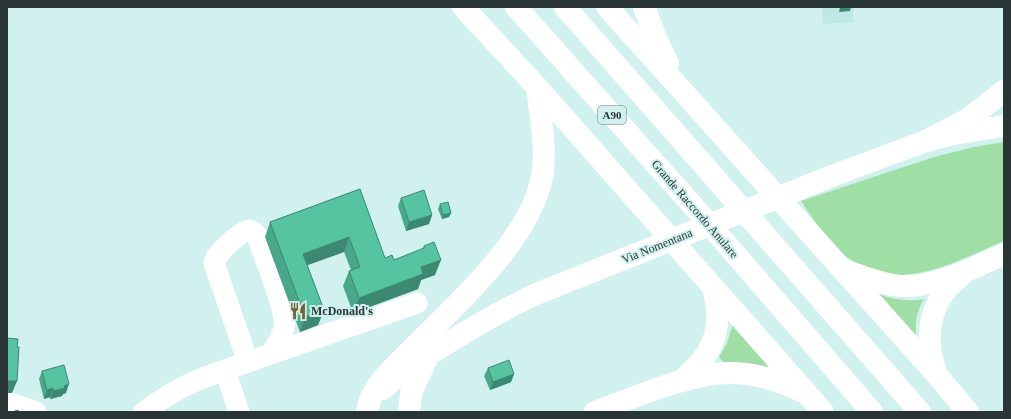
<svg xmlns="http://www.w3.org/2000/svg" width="1011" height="419" viewBox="0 0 1011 419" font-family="'Times New Roman',serif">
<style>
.built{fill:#bee7e5}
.green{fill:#9fdfa5}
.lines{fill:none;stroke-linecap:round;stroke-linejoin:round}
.minor{stroke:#fff;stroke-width:21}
.major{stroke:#fff;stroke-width:22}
.highway{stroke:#fff;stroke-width:22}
.wall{fill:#4aa88a}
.shaded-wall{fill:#3c8871}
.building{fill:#56c3a1;stroke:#3c8871}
.labels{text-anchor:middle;stroke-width:4;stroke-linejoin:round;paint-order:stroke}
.shield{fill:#d1f1ef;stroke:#5c6e6e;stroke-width:1}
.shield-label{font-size:11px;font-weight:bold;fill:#2a3636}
.street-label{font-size:12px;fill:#2a3636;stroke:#d1f1ef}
.poi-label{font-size:12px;font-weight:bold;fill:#2a3636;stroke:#d1f1ef;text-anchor:start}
</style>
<rect width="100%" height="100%" fill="#d1f1ef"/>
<path class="built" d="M822,7h31l1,15 -31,2z"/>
<path class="green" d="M1004,142v99c-32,13 -79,39 -114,33 -6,-1 -12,-4 -18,-6 -11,-3 -23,-8 -32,-16 -16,-15 -27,-34 -39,-51l133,-44 40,-10z
M876,293c15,6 31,9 48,6 -8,13 -9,25 -8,40z
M733,324l39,46 -47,-6 -6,-7 8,-14z"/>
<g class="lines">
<path class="minor" d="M248,362l-34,-99c1,-9 26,-31 35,-33l5,2 3,4c7,21 30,73 27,92 -2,10 -8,17 -13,25
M7,402l29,10
M144,412c28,-21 48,-31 81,-42
M239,412l-14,-42 192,-67"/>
<path class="major" d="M383,389c17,-16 36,-28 55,-40 33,-21 67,-41 103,-57l296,-118 89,-33 28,-7 50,-8"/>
<path class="highway" d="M463,7l74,80 286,325
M516,7l193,217 163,188
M565,7l355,405
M607,7l330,368 31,37
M644,7l11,29 13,27
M926,141l42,-22 36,-28
M843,270c19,6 39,15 59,16 34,1 72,-18 102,-32
M936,372c-10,-27 -9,-57 9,-81 5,-6 12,-12 18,-17
M681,381c33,-27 43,-52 32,-94
M367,412c3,-25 26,-44 43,-61 45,-46 124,-113 133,-180 3,-28 -3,-56 -6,-84
M409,412l2,-19 17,-37
M595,412c38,-14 80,-33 120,-38 30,-4 59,4 86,17"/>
</g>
<path class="wall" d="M360,189l25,69 9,2 29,-11 1,-3 11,29 -14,5 -3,9 -65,24 -10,-27 6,-15 2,-1 -7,-18 -37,13 17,45 -6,15 -18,7 -35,-95 5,-15z
M401,198l31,17 -3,9 -23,7 -8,-25z
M440,204l11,9 -2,4 -7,2 -4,-10z
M488,368l26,6 -3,8 -21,8 -6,-14z
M42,371l24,22 -3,1 -1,2 -12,3v-2l-6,2 -5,-20z"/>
<path class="shaded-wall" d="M840,7h11l-1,4 -11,1z
M451,213l-2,4 -7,2 1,-4z
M432,215l-3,9 -23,7 3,-9z
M349,237l-5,15 -47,17 6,-15z
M441,260l-6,15 -14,5 -3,9 -65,24 6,-15 62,-31z
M324,310l-6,15 -18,7 5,-15z
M514,374l-3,8 -21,8 3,-8z
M7,381h10l-5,12h-5z
M69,384l-3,9 -3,1 -1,2 -12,3 3,-8 11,-5z
M53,388l-3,9 -6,2 3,-9z"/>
<path class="building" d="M360,189l25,69 7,-3 2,5 30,-12v-2l10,-4 7,18 -20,7 2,7 -64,24 -10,-27 11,-4 -11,-30 -46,17 21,56 -19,7 -35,-95z
M424,190l8,25 -23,7 -8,-24z
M448,202l3,11 -8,2 -3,-11z
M7,338l11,1 -1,8h2l-2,34h-10z
M509,360l5,14 -21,8 -5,-14z
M64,365l5,19 -5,2 1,2 -12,3v-3l-6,2 -5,-19z
M18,410l1,2h-7z"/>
<defs>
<g id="restaurant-bare" transform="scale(1.38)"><path d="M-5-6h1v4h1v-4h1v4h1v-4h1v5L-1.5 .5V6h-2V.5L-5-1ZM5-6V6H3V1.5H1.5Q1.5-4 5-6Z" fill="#7b5f32" stroke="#d1f1ef" stroke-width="2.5" paint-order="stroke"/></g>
</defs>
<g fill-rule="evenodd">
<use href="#restaurant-bare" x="298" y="311"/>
</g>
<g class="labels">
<rect class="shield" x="598" y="106" width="28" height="18" rx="3"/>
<g class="shield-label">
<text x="612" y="119">A90</text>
</g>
<g class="street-label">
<text transform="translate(695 209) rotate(49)" y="4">Grande Raccordo Anulare</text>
<text transform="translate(657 246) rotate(-22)" y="4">Via Nomentana</text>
</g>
<g class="poi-label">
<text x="311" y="315">McDonald's</text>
</g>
</g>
<rect width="1011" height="419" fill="none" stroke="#2a3636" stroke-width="16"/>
</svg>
